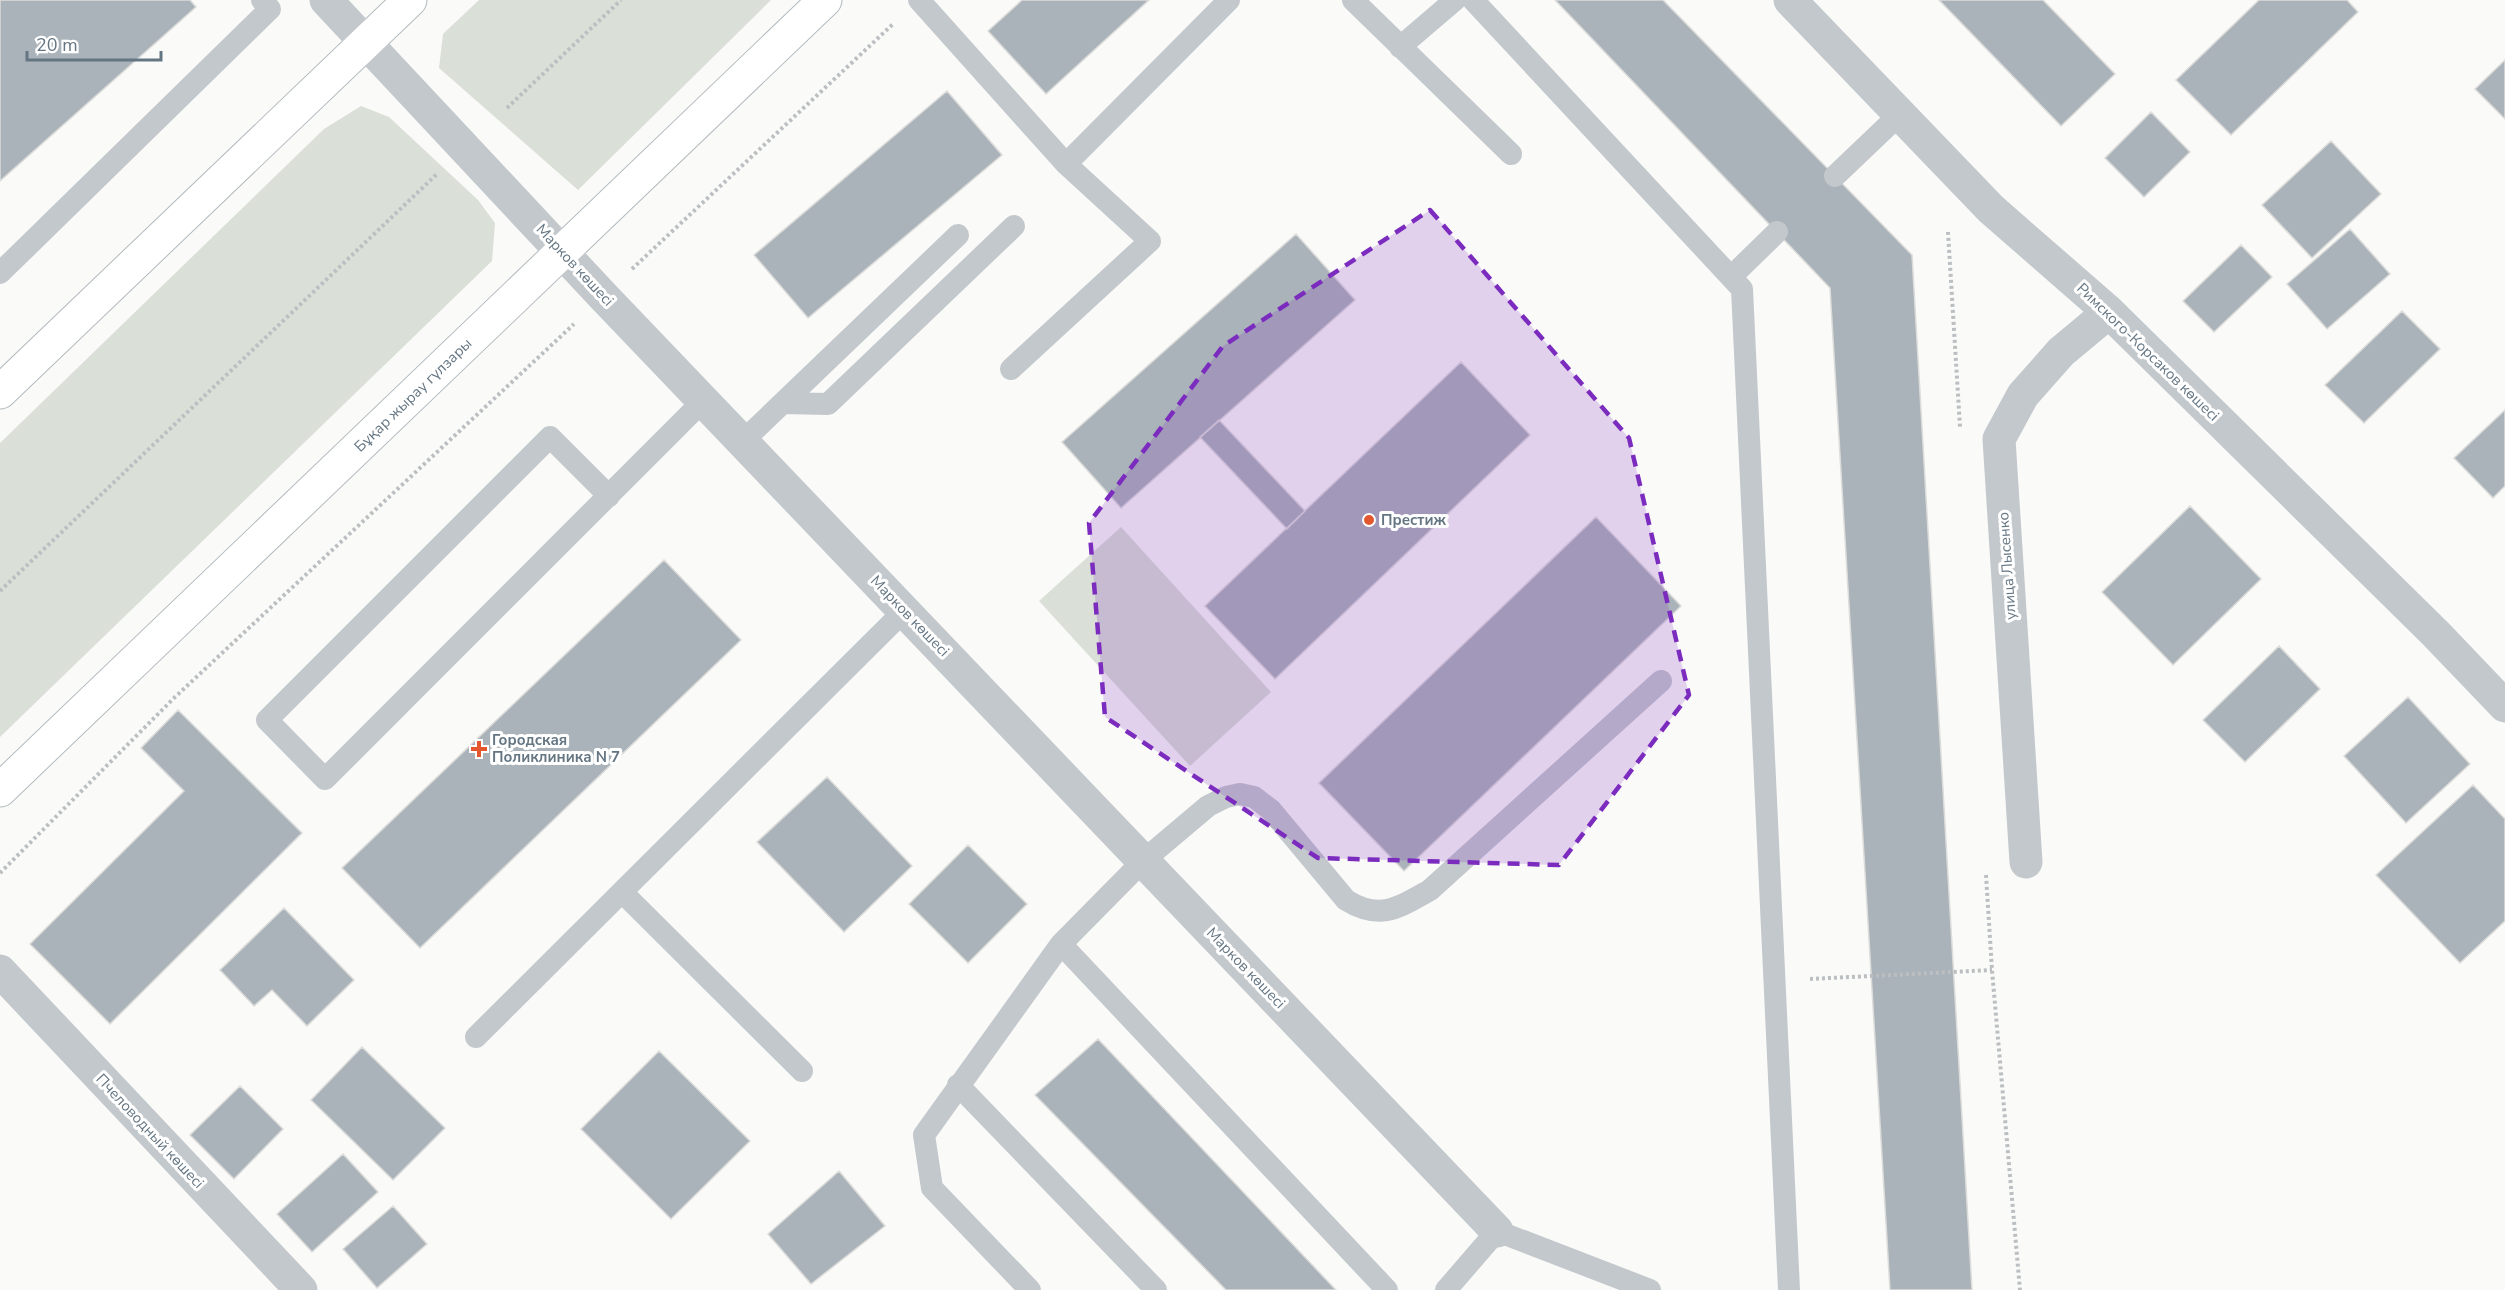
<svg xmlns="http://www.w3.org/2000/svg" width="2505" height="1290" viewBox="0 0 2505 1290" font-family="'Nunito Sans',sans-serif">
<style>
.green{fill:#dadfd7}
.building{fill:#aab3b9;stroke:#dcdcda;stroke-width:1.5}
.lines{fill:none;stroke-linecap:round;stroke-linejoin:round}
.secondary-casing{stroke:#b3babf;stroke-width:35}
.path{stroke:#bbbfc2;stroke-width:4;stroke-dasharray:3 3;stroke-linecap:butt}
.lane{stroke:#c3c8cc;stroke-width:22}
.street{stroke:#c3c8cc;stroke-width:33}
.secondary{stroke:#fff;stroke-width:33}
.marked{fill:#7b2cbf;fill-opacity:0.2;stroke:#7b2cbf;stroke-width:4.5;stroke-dasharray:12 8;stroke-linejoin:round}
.poi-dot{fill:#e4572e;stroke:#fff;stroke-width:2}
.labels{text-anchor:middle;stroke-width:6;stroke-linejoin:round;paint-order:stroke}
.street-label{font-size:15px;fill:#657683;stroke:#fff}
.poi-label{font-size:15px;font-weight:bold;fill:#657683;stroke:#fff;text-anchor:start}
</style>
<rect width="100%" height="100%" fill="#fafaf8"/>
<path class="green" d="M479,0h292l-193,190 -139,-122 4,-34z
M361,106l28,11 89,83 17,23 -3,38 -492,476v-294l324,-314z
M1121,527l150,165 -81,74 -151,-165z"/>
<path class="building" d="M0,0h190l6,7 -196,174z
M1022,0h127l-103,94 -58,-63z
M1555,0h108l249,255 60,1035h-82l-60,-1002z
M1939,0h104l72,74 -54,52z
M2259,0h88l11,12 -127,123 -55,-55z
M2505,60v59l-30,-30z
M947,91l55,64 -194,163 -54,-63z
M2151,112l39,40 -46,45 -39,-39z
M2331,141l50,53 -69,64 -50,-53z
M2350,229l40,45 -63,55 -40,-45z
M1296,234l59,66 -234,208 -59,-66z
M2241,245l31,32 -58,55 -31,-31z
M2402,311l38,38 -76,74 -39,-38z
M1461,362l69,73 -255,244 -70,-73z
M2505,410v76l-12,12 -39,-40z
M1219,420l86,91 -18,18 -87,-92z
M2190,506l71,73 -88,86 -71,-73z
M1596,517l85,89 -277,265 -85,-88z
M664,560l77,80 -321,308 -78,-80z
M2279,646l41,43 -75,73 -42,-42z
M2408,697l62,67 -64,59 -62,-67z
M178,710l124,123 -192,191 -80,-80 154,-153 -43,-43z
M827,777l85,89 -68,66 -87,-90z
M2473,785l32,34v102l-45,42 -84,-88z
M968,845l59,59 -59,59 -59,-59z
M284,908l70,72 -47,46 -35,-36 -18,16 -34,-36z
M1098,1039l238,251h-110l-191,-195z
M362,1047l83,81 -52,52 -82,-80z
M659,1051l91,90 -79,78 -90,-90z
M240,1086l43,43 -49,50 -44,-44z
M343,1154l35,38 -66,60 -35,-38z
M839,1171l46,55 -74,58 -43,-50z
M393,1206l34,38 -50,44 -34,-39z"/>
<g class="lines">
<g class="secondary-casing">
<path id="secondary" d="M0,392l410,-392
M0,790l825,-790"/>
</g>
<path class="path" d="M507,108l114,-108
M1948,232l12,195
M632,269l261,-245
M0,591l437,-417
M0,873l174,-175 400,-374
M1986,875l6,95 28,320
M1810,979l182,-9"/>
<path class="lane" d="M919,0l147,164 163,-164
M1353,0l158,154
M1473,0l269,289 47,1001
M1400,47l55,-47
M1835,176l65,-62
M0,273l270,-264 -8,-9
M1731,277l46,-45
M1011,369l139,-128 -84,-77
M783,403l45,1 186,-178
M743,441l215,-206
M609,496l-59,-59 -283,283 58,59 379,-379
M622,892l180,179
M476,1037l429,-427
M958,1085l198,205
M1030,1290l-98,-102 -8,-53 137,-191
M1387,1290l-326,-346 83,-84 64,-54 18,-9 14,-3 14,3 17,13 75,90c34,21 52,8 84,-10l231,-209
M1446,1290l51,-59 153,59"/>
<path class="street" d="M326,0l277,296 894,935
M1790,0l201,209 118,103 327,322 69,72
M2026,862l-27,-423 24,-44 38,-43 48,-40
M0,971l301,319"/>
<use href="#secondary" class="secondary"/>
</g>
<path class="marked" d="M1430,210l199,228 60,257 -130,170 -241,-7 -213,-141 -16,-194 134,-177z"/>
<g class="poi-dot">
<circle cx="1369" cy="520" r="6"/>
<path d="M476 740h6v6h6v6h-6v6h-6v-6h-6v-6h6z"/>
</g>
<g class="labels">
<g class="street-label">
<text transform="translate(575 265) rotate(47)" y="5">Марков көшесі</text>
<text transform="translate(2148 352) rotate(44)" y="5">Римского-Корсаков көшесі</text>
<text transform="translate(413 395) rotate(-44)" y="5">Бұқар жырау гүлзары</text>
<text transform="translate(2007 566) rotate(-94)" y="5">улица Лысенко</text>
<text transform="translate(910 616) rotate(46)" y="5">Марков көшесі</text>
<text transform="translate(1246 968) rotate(46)" y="5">Марков көшесі</text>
<text transform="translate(150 1131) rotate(47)" y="5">Пчеловодный көшесі</text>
</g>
<g class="poi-label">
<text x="1381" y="525">Престиж</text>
<text x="492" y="745">Городская<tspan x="492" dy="17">Поликлиника N 7</tspan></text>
</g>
</g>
<path d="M27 51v9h134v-9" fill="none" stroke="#657683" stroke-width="3"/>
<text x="36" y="51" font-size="18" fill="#657683" stroke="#ffffff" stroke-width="4.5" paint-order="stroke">20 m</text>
</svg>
